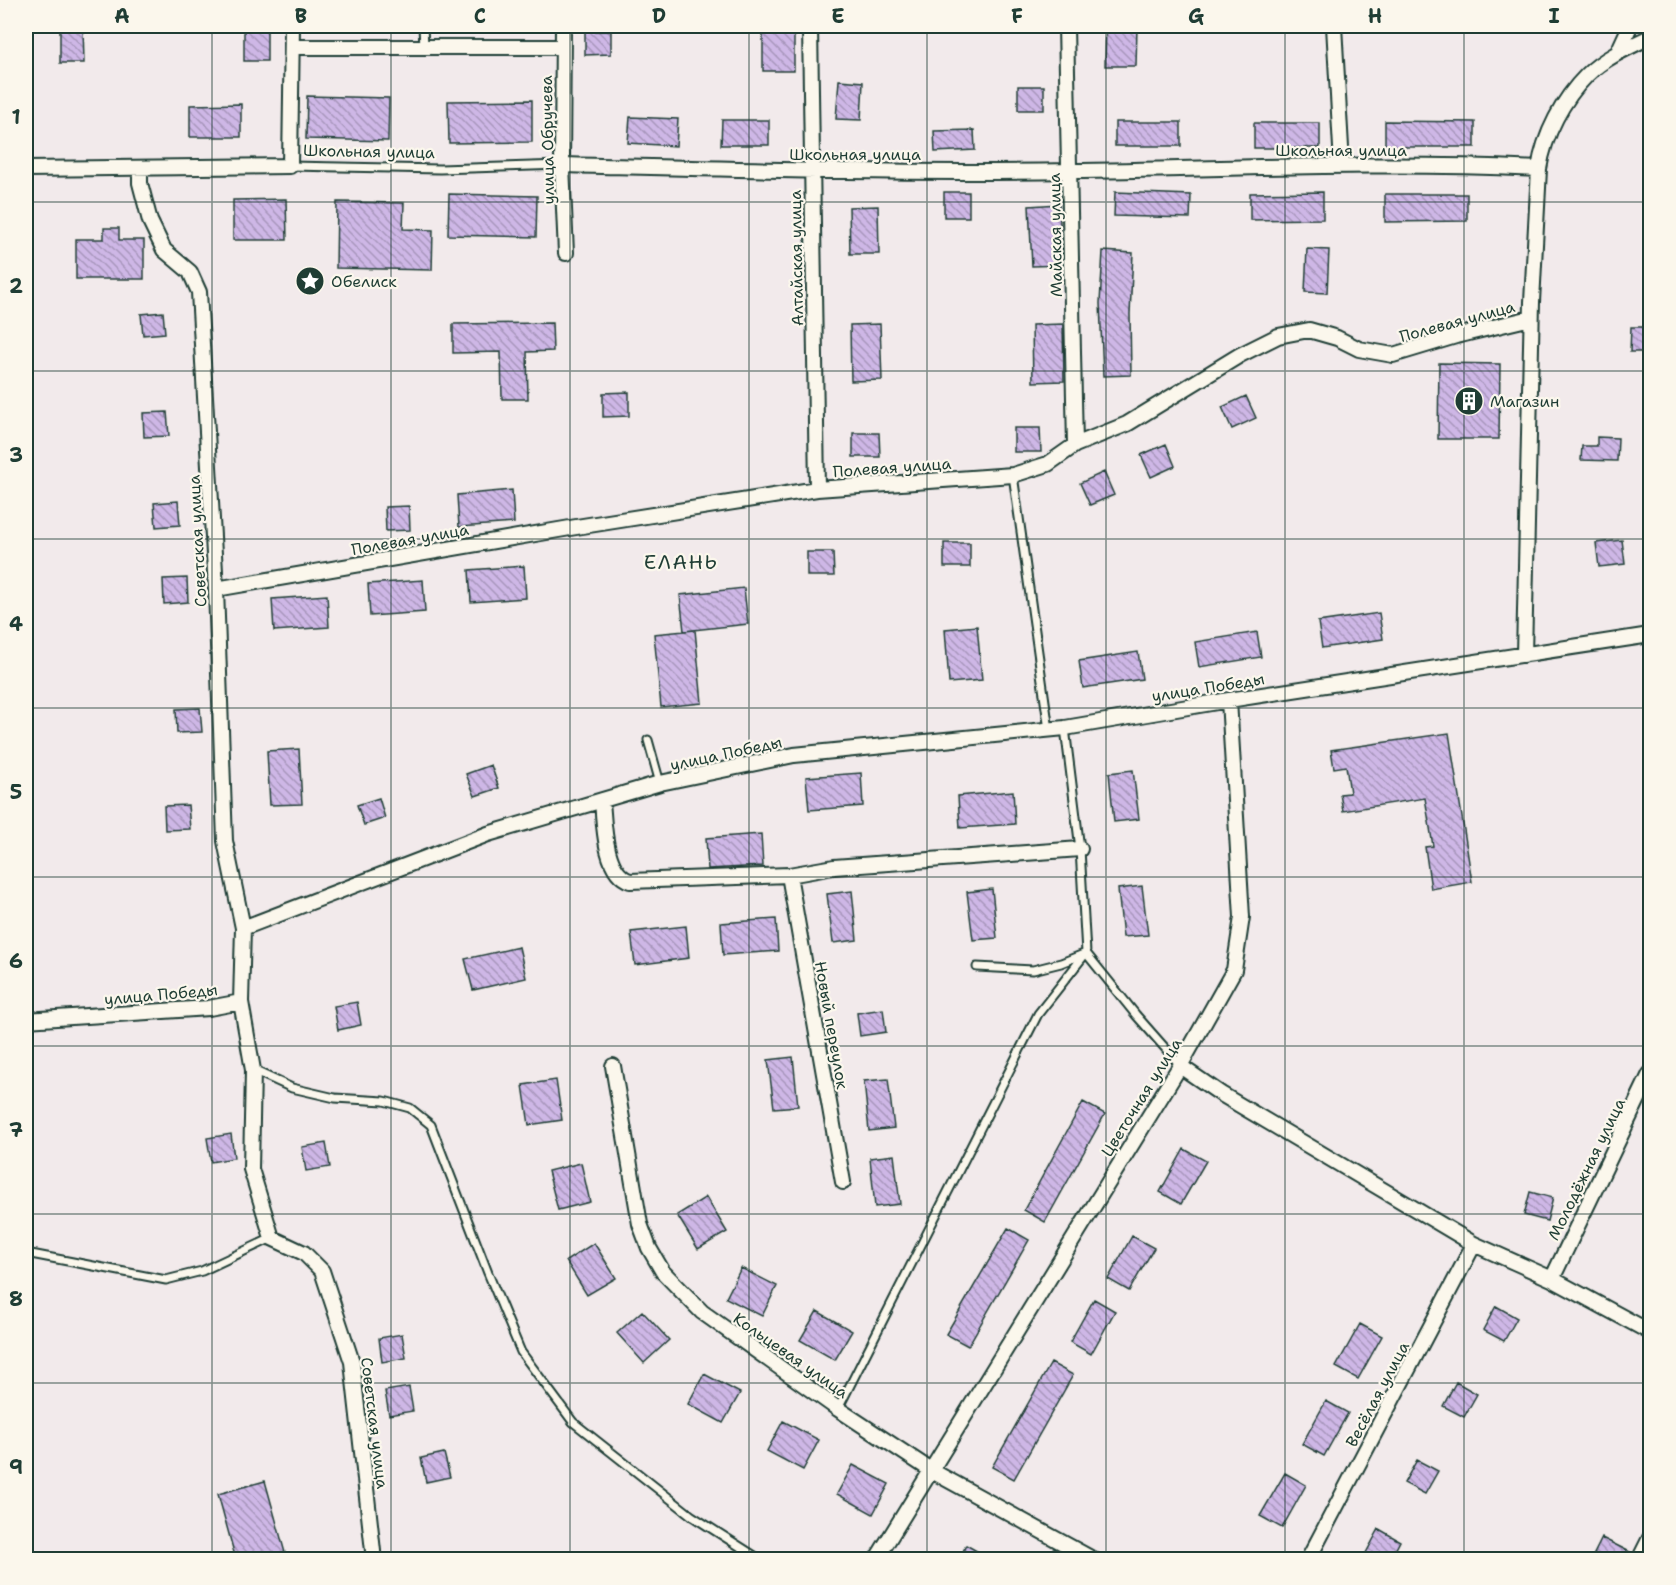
<svg xmlns="http://www.w3.org/2000/svg" width="1676" height="1585" viewBox="0 0 1676 1585" font-family="'Shantell Sans',sans-serif">
<style>
.building{fill:url(#building-back-hatch);stroke:#1f3d34;stroke-width:1.5}
.lines{fill:none;stroke-linecap:round;stroke-linejoin:round}
.service-casing{stroke:#1f3d34;stroke-width:11}
.minor-casing{stroke:#1f3d34;stroke-width:18}
.service{stroke:#fbf7ec;stroke-width:7}
.minor{stroke:#fbf7ec;stroke-width:14}
.grid{fill:none;stroke:#1f3d34;stroke-width:1.5;stroke-opacity:0.55}
.labels{text-anchor:middle;stroke-width:4.5;stroke-linejoin:round;paint-order:stroke}
.street-label{font-size:16px;fill:#1f3d34;stroke:#fbf7ec}
.poi-label{font-size:16px;fill:#1f3d34;stroke:#fbf7ec;text-anchor:start}
.quarter-label{font-size:20px;letter-spacing:1.5px;fill:#1f3d34;stroke:#fbf7ec}
.neatline{fill:none;stroke:#1f3d34;stroke-width:2}
.grid-label{font-size:20px;text-anchor:middle;font-weight:bold;fill:#1f3d34}
</style>
<defs>
<pattern id="building-back-hatch" width="6" height="6" patternUnits="userSpaceOnUse" patternTransform="scale(1.5)"><rect width="6" height="6" fill="#ceb7e6"/><path d="M-1 5l2 2M0 0l6 6M5-1l2 2" fill="none" stroke="#a796bb"/></pattern>
</defs>
<rect width="100%" height="100%" fill="#f2eaeb"/>
<filter id="ink" filterUnits="userSpaceOnUse"><feTurbulence type="fractalNoise" baseFrequency=".0167" numOctaves="2"/><feDisplacementMap in="SourceGraphic" scale="12" xChannelSelector="R" yChannelSelector="G"/><feConvolveMatrix kernelMatrix="1 2 1 2 8 2 1 2 1" color-interpolation-filters="sRGB"/></filter>
<g filter="url(#ink)">
<path class="building" d="M60,26h23l1,37h-24z
M244,26h23v35h-23z
M763,26h31v45h-31z
M1106,26h31l-1,40h-31z
M585,31h26v23l-26,1z
M839,80l24,2 -2,38 -25,-1z
M1018,86h26v24h-26z
M307,96l82,2 -1,43 -82,-2z
M532,100v42l-83,1 -1,-42z
M241,104v33h-51v-32z
M630,117l48,2 -2,27 -48,-3z
M722,120h47v25h-48z
M1385,121l90,1v25h-90z
M1115,122h66v24h-66z
M1254,123h66v25h-66z
M974,130l1,20 -40,2 -1,-21z
M944,192h25v25h-25z
M1115,192l76,3 -1,23 -76,-2z
M1323,192v27l-73,1v-27z
M449,194l88,2 -1,41 -88,-2z
M1385,194h82v27l-82,1z
M286,199l1,41h-54v-40z
M337,202l67,1 -1,26 30,1 -1,40 -96,-2z
M1059,204l3,61 -30,1 -3,-60z
M878,206l1,48h-29l-1,-47z
M104,228h15v12h25v39h-68v-40h28z
M1307,249l22,1 -2,43 -22,-1z
M1103,251l30,2 -3,61 1,61 -28,1 -3,-73z
M163,312l2,21 -22,2 -2,-21z
M552,323l1,28 -26,1 1,47h-26l-1,-47 -48,1v-29z
M880,324l2,56 -31,1 -1,-56z
M1063,324l1,57 -31,1 -1,-57z
M1631,327h18l-1,25h-18z
M1439,363l61,1 -1,75h-61z
M629,392v24l-26,1v-24z
M1246,396l10,22 -24,11 -10,-22z
M167,412l2,24 -25,1 -1,-24z
M1014,428h26l1,24h-27z
M853,433h26l1,24h-27z
M1597,437l21,1 -1,23 -36,-1 1,-14h15z
M1166,444l9,22 -24,11 -10,-22z
M1104,472l10,23 -24,10 -10,-22z
M512,490l2,33 -55,4 -2,-32z
M178,501l2,24 -24,2 -2,-24z
M409,506l1,24 -24,1 -1,-24z
M1622,540l3,24 -26,3 -3,-24z
M944,543h26v24h-26z
M807,552h26l1,24h-27z
M524,566l2,32 -55,4 -2,-32z
M187,578l1,24 -24,2 -1,-25z
M423,580l2,32 -55,4 -2,-32z
M744,588l4,36 -64,7 -4,-36z
M327,595l2,32 -55,4 -2,-32z
M1379,613l4,26 -61,9 -4,-26z
M977,626l5,54 -33,3 -4,-54z
M695,630l7,73 -41,4 -7,-73z
M1257,632l4,25 -62,10 -4,-25z
M1138,652l4,27 -59,9 -4,-27z
M200,708l2,24 -25,1 -1,-24z
M1449,733l23,149 -41,7 -6,-42 8,-1 -8,-48 -82,13 -3,-17 10,-1 -4,-27 -12,2 -3,-18z
M299,749l3,55 -32,1 -3,-54z
M491,765l8,23 -24,8 -9,-22z
M1133,770l6,49 -25,3 -5,-49z
M861,773l2,33 -54,4 -3,-33z
M1013,791l2,33 -55,4 -2,-32z
M379,798l6,20 -21,7 -7,-20z
M188,805l2,24 -25,1 -1,-24z
M761,834l2,32 -55,3 -2,-31z
M1142,886l6,49 -25,2 -5,-48z
M992,889l5,49 -24,2 -6,-48z
M852,891l5,49 -24,3 -6,-49z
M776,919l2,32 -55,4 -2,-32z
M686,926l3,32 -54,7 -4,-33z
M519,947l7,31 -53,12 -8,-31z
M357,1002l4,23 -23,5 -4,-24z
M883,1009l3,23 -26,4 -3,-23z
M793,1057l5,49 -24,2 -6,-48z
M888,1079l6,49 -25,3 -5,-50z
M556,1080l6,40 -33,5 -6,-40z
M1083,1102l22,12 -60,108 -21,-12z
M231,1134l3,24 -23,4 -4,-24z
M326,1143l4,24 -24,4 -4,-24z
M1184,1149l22,12 -25,43 -21,-12z
M894,1155l6,49 -25,3 -5,-49z
M581,1163l9,39 -32,8 -10,-39z
M1530,1192l23,6 -6,23 -23,-6z
M706,1197l21,35 -29,17 -21,-34z
M1008,1228l21,12 -61,106 -22,-12z
M1132,1236l22,12 -25,43 -21,-12z
M594,1243l22,35 -29,17 -21,-34z
M741,1268l36,18 -15,30 -36,-18z
M1094,1299l21,12 -24,43 -21,-12z
M1496,1306l21,12 -13,23 -21,-11z
M642,1311l27,29 -25,23 -27,-30z
M817,1311l35,20 -17,29 -35,-20z
M1360,1324l22,12 -24,43 -22,-12z
M402,1334l4,24 -24,4 -3,-24z
M1051,1363l22,12 -59,104 -22,-12z
M704,1374l36,19 -17,30 -35,-19z
M1456,1382l21,12 -13,23 -21,-11z
M409,1387l4,24 -24,4 -4,-24z
M1326,1401l22,12 -24,43 -22,-12z
M783,1421l36,19 -16,30 -36,-19z
M444,1453l6,24 -24,5 -5,-24z
M1417,1460l21,11 -13,23 -21,-11z
M853,1465l36,19 -16,30 -36,-20z
M1285,1473l21,12 -24,43 -22,-12z
M265,1481l22,79h-51l-18,-66z
M1379,1529l21,12 -10,19h-12l-12,-7z
M1602,1538l30,15 -2,7h-39z
M966,1545l27,15h-34z"/>
<g class="lines">
<g class="service-casing">
<path id="service" d="M423,26l1,21
M290,166l150,3 122,-4
M1013,475l36,255
M1065,728l15,121 6,104 50,62 44,50
M648,740l12,43
M253,1070l39,18 43,10 49,3 26,7 21,17 57,148 33,79 52,70 119,94 69,44
M26,1253l140,27 36,-9 70,-33
M838,1409l200,-395 48,-61 -25,10 -28,7 -56,-3"/>
</g>
<g class="minor-casing">
<path id="minor" d="M563,26l-1,139 4,88
M810,26l7,463
M1066,26l9,419
M1334,26l8,139
M292,47h271
M1618,52l12,-26
M562,165c170,4 340,9 510,6 156,-2 311,-10 467,-2 5,-34 24,-70 48,-94 17,-17 42,-28 63,-38
M26,169l264,-3 2,-140
M140,169v14l10,38 14,29 26,22 9,20 17,297 9,252 18,87
M216,589l354,-61 247,-39 196,-14 35,-11 27,-19 52,-21 113,-69 38,-19 31,-6 28,8 22,11 34,6 63,-19 75,-18
M1524,655l8,-353 7,-133
M602,800c2,23 2,73 28,81l159,-6 45,-8 246,-18
M789,875l54,307
M241,1002l12,68 -2,99 21,69 32,15 18,18 30,91 22,198
M26,1020l183,-12 32,-6 2,-74 245,-94 172,-51 134,-28 271,-27 164,-28 421,-65
M613,1066l27,158 9,24 14,24 39,40 136,97 94,62 162,89
M1180,1066l41,28 253,150 78,35 98,53
M1552,1279l98,-205
M876,1560l304,-494 54,-96 8,-53 -13,-217
M1308,1560l166,-316
M1639,1560l11,-22"/>
</g>
<use href="#service" class="service"/>
<use href="#minor" class="minor"/>
</g>
</g>
<path class="grid" d="M212,26v1534M391,26v1534M570,26v1534M749,26v1534M927,26v1534M1106,26v1534M1285,26v1534M1464,26v1534M26,202h1624M26,371h1624M26,539h1624M26,708h1624M26,877h1624M26,1046h1624M26,1214h1624M26,1383h1624"/>
<defs>
<g id="sight-disc" transform="scale(1.5)"><circle r="9.5" fill="#1f3d34" stroke="#fbf7ec"/><path d="M0-6L1.8-2.2L6-1.7L2.9 1.2L3.7 5.4L0 3.3L-3.7 5.4L-2.9 1.2L-6-1.7L-1.8-2.2Z" fill="#fff"/></g>
<g id="building-disc" transform="scale(1.5)"><circle r="9.5" fill="#1f3d34" stroke="#fbf7ec"/><path d="M-4-6H4V6H1V3H-1V6H-4ZM-2.5-4.3h1.7v1.8h-1.7ZM.8-4.3h1.7v1.8H.8ZM-2.5-1h1.7V.8h-1.7ZM.8-1h1.7V.8H.8Z" fill="#fff"/></g>
</defs>
<g fill-rule="evenodd">
<use href="#sight-disc" x="310" y="281"/>
<use href="#building-disc" x="1469" y="401"/>
</g>
<g class="labels">
<g class="street-label">
<text transform="translate(547 140) rotate(-91)" y="6">улица Обручева</text>
<text x="1341" y="156">Школьная улица</text>
<text transform="translate(369 151) rotate(1)" y="6">Школьная улица</text>
<text x="855" y="160">Школьная улица</text>
<text transform="translate(1055 235) rotate(-91)" y="6">Майская улица</text>
<text transform="translate(796 258) rotate(-91)" y="6">Алтайская улица</text>
<text transform="translate(1457 321) rotate(-15)" y="6">Полевая улица</text>
<text transform="translate(892 467) rotate(-4)" y="6">Полевая улица</text>
<text transform="translate(410 539) rotate(-10)" y="6">Полевая улица</text>
<text transform="translate(197 541) rotate(-93)" y="6">Советская улица</text>
<text transform="translate(1208 687) rotate(-9)" y="6">улица Победы</text>
<text transform="translate(726 753) rotate(-12)" y="6">улица Победы</text>
<text transform="translate(161 994) rotate(-5)" y="6">улица Победы</text>
<text transform="translate(832 1025) rotate(80)" y="6">Новый переулок</text>
<text transform="translate(1141 1097) rotate(-58)" y="6">Цветочная улица</text>
<text transform="translate(1586 1169) rotate(-64)" y="6">Молодёжная улица</text>
<text transform="translate(791 1355) rotate(35)" y="6">Кольцевая улица</text>
<text transform="translate(1377 1394) rotate(-62)" y="6">Весёлая улица</text>
<text transform="translate(375 1423) rotate(83)" y="6">Советская улица</text>
</g>
<g class="poi-label">
<text x="331" y="287">Обелиск</text>
<text x="1490" y="407">Магазин</text>
</g>
<g class="quarter-label">
<text x="681" y="569">ЕЛАНЬ</text>
</g>
</g>
<rect width="1676" height="1585" fill="none" stroke="#fbf7ec" stroke-width="66"/>
<rect x="33" y="33" width="1610" height="1519" class="neatline"/>
<g class="grid-label">
<text x="122" y="23">A</text>
<text x="301" y="23">B</text>
<text x="480" y="23">C</text>
<text x="659" y="23">D</text>
<text x="838" y="23">E</text>
<text x="1017" y="23">F</text>
<text x="1196" y="23">G</text>
<text x="1375" y="23">H</text>
<text x="1554" y="23">I</text>
<text x="16" y="124">1</text>
<text x="16" y="293">2</text>
<text x="16" y="462">3</text>
<text x="16" y="631">4</text>
<text x="16" y="799">5</text>
<text x="16" y="968">6</text>
<text x="16" y="1137">7</text>
<text x="16" y="1306">8</text>
<text x="16" y="1474">9</text>
</g>
</svg>
